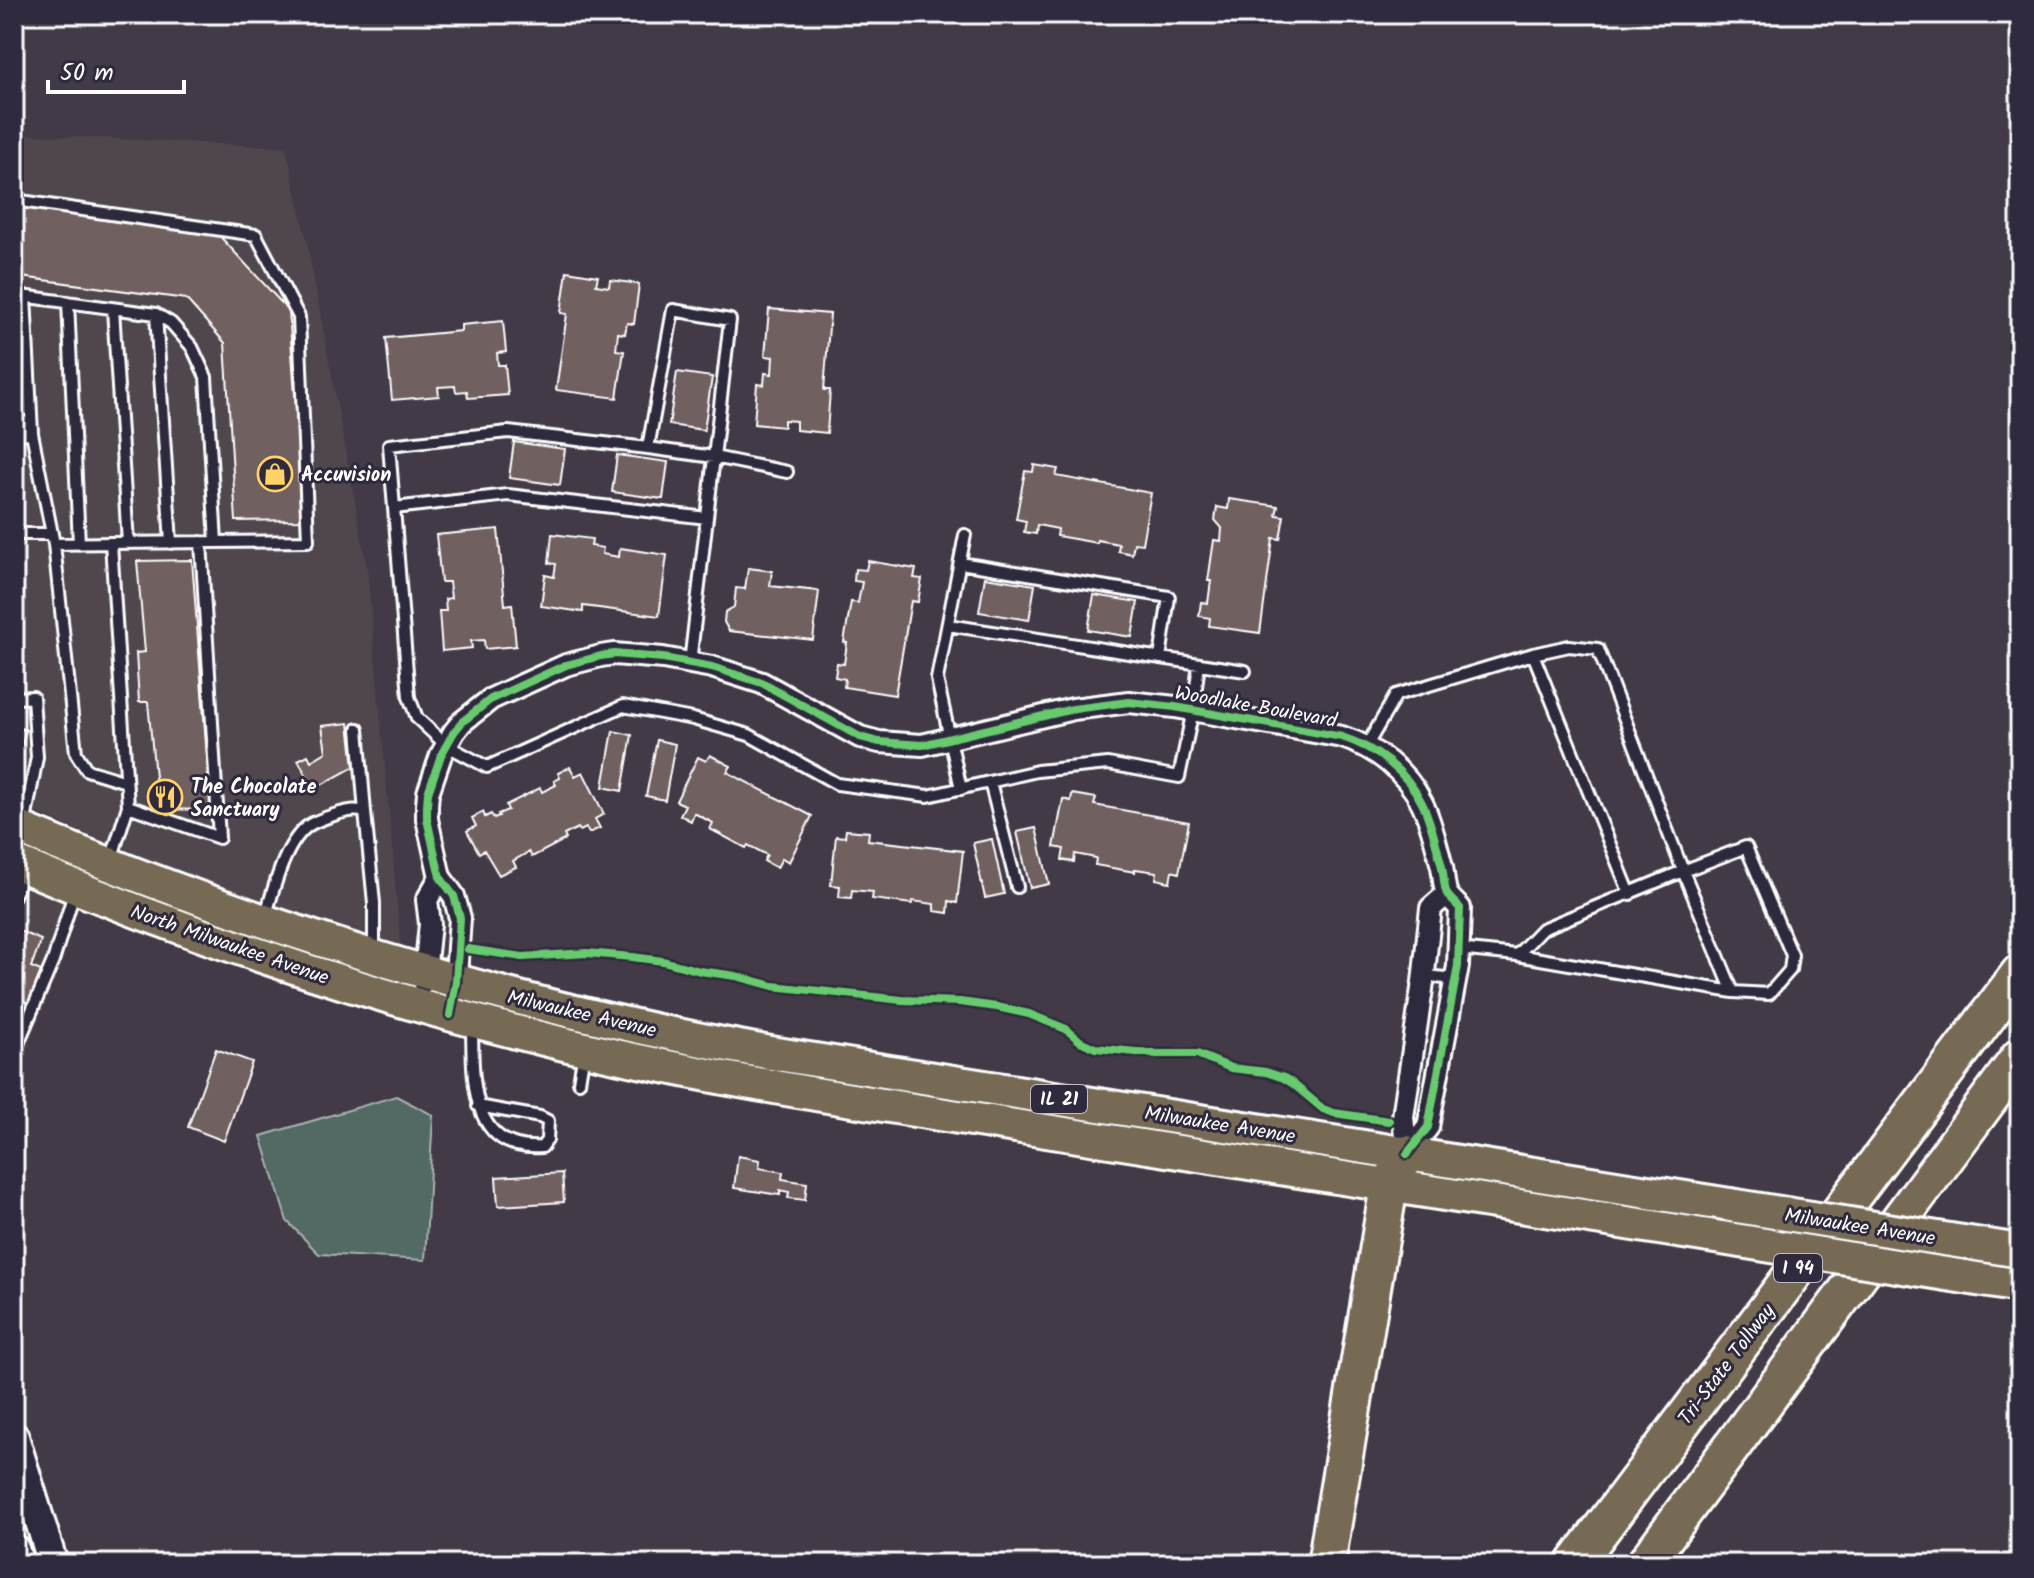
<svg xmlns="http://www.w3.org/2000/svg" width="2034" height="1578" viewBox="0 0 2034 1578" font-family="Kalam,sans-serif">
<style>
.built{fill:#50464e}
.green{fill:#536964;stroke:#a9b4b2;stroke-width:2}
.building{fill:#70615e;stroke:#fff;stroke-width:2}
.lines{fill:none;stroke-linecap:round;stroke-linejoin:round}
.service-casing{stroke:#fff;stroke-width:16}
.minor-casing{stroke:#fff;stroke-width:26}
.secondary-casing{stroke:#fff;stroke-width:34}
.primary-casing{stroke:#fff;stroke-width:38}
.motorway-casing{stroke:#fff;stroke-width:42}
.service{stroke:#2f2a3d;stroke-width:10}
.minor{stroke:#2f2a3d;stroke-width:20}
.secondary{stroke:#2f2a3d;stroke-width:28}
.primary{stroke:#766a54;stroke-width:32}
.motorway{stroke:#766a54;stroke-width:36}
.primary-bridge-casing{stroke:#fff;stroke-width:38;stroke-linecap:butt}
.primary-bridge{stroke:#766a54;stroke-width:32}
.cycleway-casing{stroke:#2f2a3d;stroke-width:13}
.cycleway{stroke:#67ca6e;stroke-width:8}
.labels{text-anchor:middle;stroke-width:6;stroke-linejoin:round;paint-order:stroke}
.shield{fill:#2f2a3d;stroke:#c1bfc5;stroke-width:2}
.shield-label{font-size:18px;font-weight:bold;fill:#fff}
.poi-label{font-size:20px;font-weight:bold;fill:#fff;stroke:#2f2a3d;text-anchor:start}
.street-label{font-size:20px;fill:#fff;stroke:#2f2a3d}
</style>
<rect width="100%" height="100%" fill="#423a47"/>
<filter id="ink" filterUnits="userSpaceOnUse"><feTurbulence type="fractalNoise" baseFrequency=".0125" numOctaves="2"/><feDisplacementMap in="SourceGraphic" scale="16" xChannelSelector="R" yChannelSelector="G"/><feConvolveMatrix kernelMatrix="1 2 1 2 8 2 1 2 1" color-interpolation-filters="sRGB"/></filter>
<g filter="url(#ink)">
<path class="built" d="M14,134l272,13 20,90 61,329 34,382 -49,-10 -131,-44 -73,-34 -134,-57z
M14,874l66,26 -26,80 -40,100z"/>
<path class="green" d="M476,1002l669,123v5l-86,-9 -350,-58 -234,-57z
M396,1096l37,19 -8,145 -106,-6 -32,-33 -26,-85z"/>
<path class="building" d="M14,207l202,25 73,79 15,209 -68,1 -11,-178 -39,-44 -172,-23z
M567,271l31,5 -2,9 13,2 1,-7 29,4 -5,40 -7,-1 -2,11 -7,-1 -2,17 8,1 -7,47 -61,-8 11,-76 -6,-1z
M769,309l61,5 -6,76h6l-3,43 -31,-3v-9l-12,-1v7l-30,-3 3,-40 7,1 1,-12 7,1 1,-17 -8,-1z
M503,321l3,31 -9,1 1,12h7l3,30 -40,3 -1,-7 -11,1 -1,-6 -17,1 1,9 -47,4 -6,-62 75,-7v-6z
M677,372l35,5 -8,53 -35,-5z
M514,442l51,7 -5,36 -51,-7z
M617,455l51,7 -5,37 -51,-7z
M1034,465l24,4 -2,7 95,17 -9,51 -8,-1 -2,11 -14,-3 1,-7 -22,-4v3l-40,-7 1,-7 -21,-4 -1,9 -12,-2 2,-11 -10,-2 9,-48 8,1z
M1229,499l49,7 -2,9 8,1 -4,23 -7,-1 -13,95 -51,-7 1,-8 -11,-2 2,-14 7,1 3,-22h-3l6,-41 7,1 1,-13 -7,-8 2,-13 11,2z
M498,529l7,76 7,-1 4,42 -31,3 -1,-9 -13,1 1,7 -30,3 -3,-40h7l-1,-12 6,-1 -2,-16h-8l-5,-47z
M552,534l40,5 -1,7 12,2 -1,6 17,3 1,-9 47,7 -8,61 -76,-10v6l-42,-6 4,-31 9,2 2,-13 -7,-1z
M192,560l19,250 -53,-1 -10,-107h-9l-3,-49 9,-1 -8,-91z
M868,561l48,8 -2,9 8,1 -4,23 -7,-1 -16,94 -51,-8 1,-8 -10,-2 2,-14 7,1 3,-21 -3,-1 7,-40 7,1 4,-21 -8,-1 1,-12 11,1z
M748,568l24,3 -2,15 49,5 -6,49 -84,-9 -5,-9 1,-10 9,-5 2,-19 9,1z
M985,577l50,8 -6,35 -50,-8z
M1094,595l44,7 -6,35 -44,-7z
M349,723l5,44 -40,22 -16,-29 10,-5 3,6 15,-9 -4,-26z
M14,726l12,4 -10,36 -2,-1z
M613,731l19,4 -10,56 -19,-4z
M657,740l18,4 -10,56 -19,-4z
M710,755l21,11 -4,6 85,44 -23,46 -7,-4 -5,10 -13,-7 3,-6 -19,-10 -2,3 -36,-19 3,-6 -19,-10 -3,8 -11,-6 5,-10 -9,-4 22,-44 8,4z
M570,767l5,9 8,-4 21,42 -9,5 5,9 -11,5 -3,-5 -6,3 -2,-3 -14,7 2,4 -34,18 -3,-5 -16,9 3,6 -17,8 -15,-25 -5,3 -12,-22 9,-5 -4,-8 11,-6 2,5 6,-3 3,4 5,-2 -1,-2 10,-4 -2,-5 34,-17 2,4 14,-7 -2,-4 6,-3 -2,-5z
M1072,794l24,4 -2,7 95,17 -10,51 -7,-2 -2,11 -14,-3 1,-7 -22,-3v3l-40,-7 1,-7 -21,-4 -1,8 -12,-2 2,-11 -10,-2 9,-48 8,2z
M1036,828l13,56 -19,4 -13,-56z
M846,830l23,2 -1,8 95,11 -6,52 -8,-2 -1,12 -14,-2v-7l-21,-3 -1,3 -40,-5 1,-7 -21,-2 -1,8 -12,-1 1,-11 -9,-1 5,-49 9,1z
M992,839l12,55 -19,4 -12,-55z
M14,929l27,11 -10,27 10,4 -12,32 -11,-4 -4,12z
M216,1049l36,13 -28,79 -36,-14z
M738,1156l22,4 -1,8 24,4 -1,7 25,4 -2,17 -17,-2 1,-6 -9,-2v5l-46,-7z
M562,1173l2,29 -66,4 -2,-29z"/>
<g class="lines">
<g class="service-casing">
<path id="service" d="M14,200l242,35 43,82 9,224 -197,2
M14,295l142,19 15,9 21,24 14,30 10,165
M25,296l7,137 22,111
M68,302l11,242
M113,309l15,234
M156,314l15,229
M14,412l18,21
M14,434l18,-1
M648,448l66,9 73,15
M394,508l114,-13 199,23
M14,534h38
M960,563l209,34 -9,61
M948,625l297,46
M1533,654l97,240
M690,663l40,-343 -57,-10 -25,138 -140,-16 -119,13 20,252 8,21 29,27 41,22 136,-61 70,13 56,16 88,49 91,12 109,-25 71,-7 71,13 14,-67 6,-46
M14,698l19,-1 4,60 -13,70
M358,729l7,83
M1366,747l30,-52 137,-41 36,-8 29,3 85,222 63,-24 46,108 -2,15 -21,24 -36,-2 -216,-37 -59,-6
M990,782l27,105
M961,789l-24,-110 28,-144
M128,806l91,32 -18,-296
M111,860l17,-54 -17,-263 -57,1 22,209 11,17 39,12
M14,896l10,-27
M265,918c8,-27 20,-79 46,-94 9,-5 20,-8 29,-11 9,-2 16,-4 25,-1l9,91v49
M1517,955l25,-26 141,-58 50,121
M1424,976l32,3
M472,1027c1,51 -3,125 70,120l5,-7 1,-19 -8,-4 -62,-11
M14,1053l39,-92 22,-71
M579,1082l5,-30"/>
</g>
<g class="minor-casing">
<path id="minor" d="M424,982l6,-58 -3,-24 13,-23
M455,991l5,-73 -6,-22 -14,-19 -13,-58v-14l1,-12 13,-38 13,-23 8,-10 29,-23 75,-34 35,-9 13,-2 49,4 49,9 50,16 98,54 19,5 43,3 151,-36 56,-7 46,5 167,30c34,11 64,34 80,66 9,18 14,41 19,60 3,9 2,22 6,31 3,5 9,10 13,14l-2,58 -30,161 -21,27
M1407,1154l-4,-37 20,-135 8,-74 16,-14"/>
</g>
<g class="secondary-casing">
<path id="secondary" d="M14,1437l39,127
M14,1549l5,15"/>
</g>
<g class="primary-casing">
<path id="primary" d="M14,826c248,103 498,182 763,228l953,151
M14,862c172,72 342,130 522,175 156,40 315,63 473,88 234,38 467,75 700,111
M1963,1242l57,9
M1965,1277l55,9"/>
</g>
<g class="motorway-casing">
<path id="motorway" d="M1326,1564l63,-378 18,-32
M1575,1564l445,-591
M1645,1564l375,-507"/>
</g>
<use href="#service" class="service"/>
<use href="#minor" class="minor"/>
<use href="#secondary" class="secondary"/>
<use href="#primary" class="primary"/>
<use href="#motorway" class="motorway"/>
<g class="primary-bridge-casing">
<path id="primary-bridge" d="M1730,1205l233,37
M1709,1236l256,41"/>
</g>
<use href="#primary-bridge" class="primary-bridge"/>
<g class="cycleway-casing">
<path id="cycleway" d="M468,949l55,8 64,-4 45,4 31,4 37,10 36,5 37,10 129,14 58,2 37,5 32,7 37,15 14,12 15,7 62,6h40l34,14 35,4 18,6 8,5 31,26 11,4 55,8
M450,1015l6,-33 4,-64 -6,-22 -14,-19 -13,-58v-14l1,-12 13,-38 13,-23 8,-10 29,-23 75,-34 35,-9 13,-2 49,4 49,9 50,16 98,54 19,5 43,3 151,-36 56,-7 46,5 167,30c34,11 64,34 80,66 9,18 14,41 19,60 3,9 2,22 6,31 3,5 9,10 13,14l-2,58 -30,161 -21,27"/>
</g>
<use href="#cycleway" class="cycleway"/>
</g>
</g>
<defs>
<g id="shop-ring" transform="scale(1.8)"><circle r="9.5" fill="#2f2a3d" stroke="#ffd166" stroke-width="1.5"/><path d="M-5-2.5h2.3a2.7 3.5 0 0 1 5.4 0H5L5.5 6h-11ZM-1.5-2.5h3a1.5 2.3 0 0 0-3 0Z" fill="#ffd166"/></g>
<g id="restaurant-ring" transform="scale(1.8)"><circle r="9.5" fill="#2f2a3d" stroke="#ffd166" stroke-width="1.5"/><path d="M-5-6h1v4h1v-4h1v4h1v-4h1v5L-1.5 .5V6h-2V.5L-5-1ZM5-6V6H3V1.5H1.5Q1.5-4 5-6Z" fill="#ffd166"/></g>
</defs>
<g fill-rule="evenodd">
<use href="#shop-ring" x="275" y="474"/>
<use href="#restaurant-ring" x="165" y="797"/>
</g>
<g class="labels">
<g class="shield">
<rect x="1031" y="1085" width="56" height="28" rx="6"/>
<rect x="1774" y="1254" width="48" height="28" rx="6"/>
</g>
<g class="shield-label">
<text x="1059" y="1105">IL 21</text>
<text x="1798" y="1274">I 94</text>
</g>
<g class="poi-label">
<text x="301" y="481">Accuvision</text>
<text x="191" y="793">The Chocolate<tspan x="191" dy="23">Sanctuary</tspan></text>
</g>
<g class="street-label">
<text transform="translate(1256 706) rotate(10)" y="7">Woodlake Boulevard</text>
<text transform="translate(230 944) rotate(19)" y="7">North Milwaukee Avenue</text>
<text transform="translate(582 1013) rotate(13)" y="7">Milwaukee Avenue</text>
<text transform="translate(1220 1124) rotate(9)" y="7">Milwaukee Avenue</text>
<text transform="translate(1860 1226) rotate(9)" y="7">Milwaukee Avenue</text>
<text transform="translate(1726 1364) rotate(-53)" y="7">Tri-State Tollway</text>
</g>
</g>
<rect width="2034" height="1578" fill="none" stroke="#2f2a3d" stroke-width="48"/>
<rect x="24" y="24" width="1986" height="1530" fill="none" stroke="#fff" stroke-width="3" filter="url(#ink)"/>
<path d="M48 80v12h136v-12" fill="none" stroke="#ffffff" stroke-width="4"/>
<text x="60" y="80" font-size="24" fill="#ffffff" stroke="#2f2a3d" stroke-width="6" paint-order="stroke">50 m</text>
</svg>
